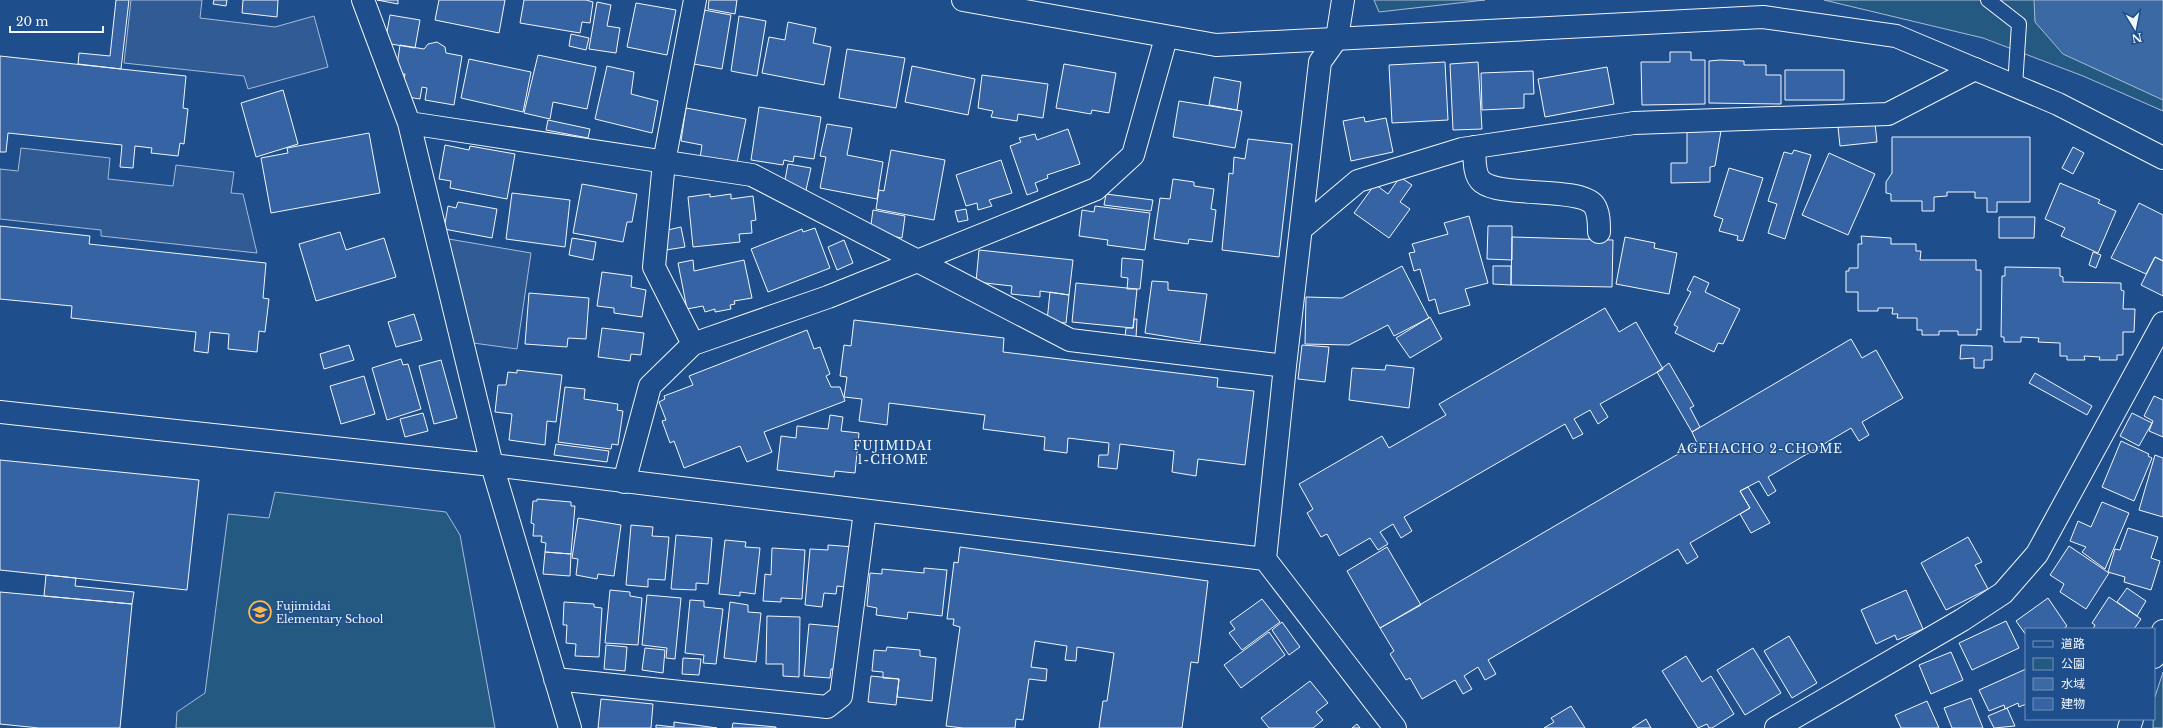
<svg xmlns="http://www.w3.org/2000/svg" width="2163" height="728" viewBox="0 0 2163 728" font-family="'Libre Baskerville','Noto Sans JP',serif">
<style>
.green{fill:#245a82;stroke:#a8bbd7}
.parking{fill:#305b95;stroke:#a8bbd7}
.water{fill:#3b69a3;stroke:#a8bbd7}
.building{fill:#3563a3;stroke:#f2f6ff}
.lines{fill:none;stroke-linecap:round;stroke-linejoin:round}
.service-casing{stroke:#f2f6ff;stroke-width:16}
.minor-casing{stroke:#f2f6ff;stroke-width:24}
.tertiary-casing{stroke:#f2f6ff;stroke-width:24}
.service{stroke:#1f4e8c;stroke-width:14}
.minor{stroke:#1f4e8c;stroke-width:22}
.tertiary{stroke:#1f4e8c;stroke-width:22}
.labels{text-anchor:middle;stroke-width:3;stroke-linejoin:round;paint-order:stroke}
.poi-label{font-size:11px;fill:#f2f6ff;stroke:#1f4e8c;text-anchor:start}
.neighbourhood-label{font-size:12px;letter-spacing:1px;fill:#f2f6ff;stroke:#1f4e8c}
</style>
<rect width="100%" height="100%" fill="#1f4e8c"/>
<path class="green" d="M1374,0h111l-106,12z
M1824,0h339v111l-80,-35 -100,-38z
M275,492l171,20 14,23 35,193h-319l1,-16 28,-19 23,-179 41,4z
M2163,672v56h-10l1,-28z"/>
<path class="parking" d="M131,0h71l-2,18 75,9 39,-11 14,51 -80,22 -4,-13 -120,-13z
M21,148l89,10 -2,21 65,7 3,-21 58,7 -3,21 12,1 14,59 -156,-17v-6l-101,-11v-50l18,2z
M437,237l94,16 -14,96 -51,-7z"/>
<path class="water" d="M2034,0h129v100l-100,-46 -28,-32z"/>
<path class="building" d="M116,0h13l-8,69 -43,-5 1,-11 31,3z
M214,0h13l-1,6 -13,-2z
M243,0h35l-1,17 -35,-4z
M377,0h21v4z
M439,0h66l-6,33 -64,-13z
M524,0h62l7,2 -3,21 -8,-1 -2,11 -60,-10z
M709,0h28l-2,14 -27,-5z
M597,2l14,3 -4,21 13,2 -4,25 -27,-4z
M636,3l40,7 -9,45 -40,-8z
M704,10l27,5 -9,54 -28,-5z
M390,15l30,5 -5,28 -30,-5z
M739,16l27,5 -9,55 -26,-5z
M788,22l28,6 -3,15 18,4 -7,38 -62,-12 7,-36 16,3z
M571,34l18,4 -3,12 -17,-4z
M437,42l8,5 1,6 16,3 -8,49 -29,-5 2,-12 -5,-1 -2,12 -19,-3 4,-22 -9,-1 4,-28 24,4 4,-5z
M847,49l58,9 -9,50 -57,-10z
M1670,52h21v8h14v44l-63,1 -1,-43h29z
M538,55l58,12 -9,42 -34,-7 -3,17 -26,-6z
M0,56l186,20 -3,32 5,1 -4,35 -4,-1 -2,13 -27,-3 1,-5 -17,-2 -2,22 -13,-1 2,-22 -114,-12 -2,19h-6z
M469,59l62,13 -8,40 -62,-14z
M1720,60l24,1v4h22v10h15v29l-72,-1v-42z
M1445,62l3,58 -56,3 -3,-58z
M1478,62l4,67 -29,1 -3,-66z
M1064,64l52,9 -7,40 -17,-3 -1,4 -35,-6z
M607,66l27,6 -3,22 27,7 -6,32 -57,-14z
M912,66l63,13 -7,36 -63,-13z
M1607,67l7,37 -69,13 -7,-38z
M1785,70h59v30h-59z
M1533,71l1,23h-10v14l-42,2 -1,-37z
M982,75l66,9 -5,34 -25,-4 -1,7 -26,-4 2,-6 -15,-3z
M1214,77l27,5 -4,28 -28,-5z
M283,90l15,54 -42,13 -15,-54z
M1179,101l63,10 -7,37 -62,-11z
M759,107l62,10 -7,42 -20,-3 -1,6 -9,-2 -1,5 -32,-5z
M686,108l60,11 -9,44 -37,-5 2,-13 -21,-4z
M1364,117l1,5 21,-4 7,34 -42,9 -8,-40z
M548,120l42,9 -2,9 -42,-8z
M1875,123l2,19 -37,4 -2,-19z
M827,124l25,4 -5,27 36,7 -6,37 -57,-11 6,-31 -6,-1z
M1687,125h35l-7,41 -5,1v15l-39,1v-20h16z
M1068,129l12,35 -33,11 1,3 -13,5 3,8 -11,4 -17,-49 11,-4 -2,-4 16,-4 2,6z
M369,133l11,60 -109,20 -10,-55 27,-5 -1,-5z
M1892,137h138v65h-33v10h-10v-14h-12v-6h-28v4l-13,1v14h-12v-10h-31v-7l-5,-1v-11l6,-9z
M1248,139l44,5 -13,113 -57,-7 7,-77 4,1 1,-17 11,2z
M445,145l24,5 1,-4 45,8 -8,45 -57,-11 1,-7 -12,-2z
M2073,147l11,6 -11,21 -11,-6z
M891,150l54,10 -11,60 -58,-11 3,-19 5,1z
M1794,150l17,5 -26,84 -17,-6 9,-29 -9,-3 16,-49 8,2z
M1829,153l46,21 -27,61 -46,-20z
M1001,160l11,33 -23,7 3,6 -14,4 -1,-7 -11,3 -10,-31z
M788,164l23,4 -5,22 -22,-5z
M1729,168l34,10 -20,63 -6,-1 1,-4 -19,-5 4,-12 -9,-3z
M1400,177l12,8 -12,17 10,7 -21,29 -35,-25 21,-29 13,10z
M1173,179l21,3v4l20,3 -3,20 5,1 -4,32 -23,-3 -1,5 -34,-5 6,-41 10,1z
M2060,183l40,17 -2,3 18,8 -18,42 -37,-17 4,-8 -20,-9z
M582,184l55,10 -5,28h-5l-4,20 -50,-9z
M512,193l58,7 -5,47 -59,-8z
M710,194v3l21,-3v5l22,-3 3,24 -5,1 1,12 -13,1 1,8 -47,5 -5,-50z
M1106,194l47,6 -2,11 -47,-6z
M458,202l39,7 -5,29 -48,-9 4,-23 8,2z
M2139,203l24,12v46l-8,-4 -9,17 -35,-16z
M1095,206l55,7 -5,37 -38,-5 1,-5 -29,-4 3,-26 12,2z
M966,209l2,11 -10,2 -3,-11z
M873,210l32,6 -3,22 -32,-6z
M1469,216l19,67 -23,6 5,16 -31,9 -4,-15 -6,2 -9,-32 -6,2 -5,-18 6,-1 -3,-8 36,-10 -4,-11z
M1999,217h36l-1,21h-35z
M0,226l90,10 -1,8 177,19 -3,35 6,1 -4,33 -6,-1 -2,21 -29,-3 1,-15 -19,-2 -2,21 -14,-2 2,-19 -125,-14 1,-12 -72,-7z
M1488,226h24v34l-25,-1z
M681,227l4,20 -19,3 -3,-19z
M815,228l15,40 -62,24 -17,-43 51,-20 1,3z
M340,232l6,18 38,-12 12,39 -80,24 -17,-57z
M1861,236l30,2v6h25v7h5l-1,9h56v10h5v60l-4,-1v6h-19v-4h-19v4h-17v-5h-5v-12h-20l1,-4h-6l1,-6h-15v3h-20v-19h-12v-21h3v-3h9v-24h4z
M1512,237l101,3 -1,47 -101,-2z
M1625,237l30,6 -1,5 23,5 -8,41 -53,-10z
M572,238l24,4 -3,18 -24,-5z
M844,240l9,23 -16,7 -9,-23z
M979,250l94,10 -4,35 -29,-4v6l-29,-3 1,-8 -36,-4z
M2093,252l8,3 -5,13 -7,-3z
M2155,257l8,4v35l-22,-11z
M1122,258l21,2 -3,29h-13l1,-11 -7,-1z
M693,260l1,11 50,-11 8,38 -18,3 1,3 -5,1 1,4 -16,3v-3l-10,3 -2,-6 -16,3 -9,-46z
M1402,266l27,52 -35,18 -6,-11 -39,20 -44,-1 1,-47 36,1z
M1493,266h18v19l-18,-1z
M2005,267l55,1v8l3,1v5l58,1v7l3,1 -1,18h12l-1,23h-11v23h-6v5h-18l1,-3 -16,-1 1,4h-18v-4h-7v-13l-22,-1 1,-4 -18,-1v5h-17v-5h-3l1,-61h3z
M602,272l30,4 -1,11 15,3 -4,27 -28,-4v-5l-17,-2z
M1694,276l15,7 -4,9 35,17 -17,35 -5,-1 -4,9 -39,-19 3,-6 -4,-2 17,-33 -4,-2z
M1152,281l16,1v8l39,4 -7,48 -55,-9z
M1076,283l61,6 -4,39 -61,-6z
M1050,292l19,3 -3,28 -19,-2z
M529,293l60,5 -3,41 -18,-1 -1,9 -42,-3z
M1605,308l14,24 17,-10 27,47 -63,35 8,13 -10,7 -8,-14 -16,9 9,15 -10,5 -8,-15 -161,93 8,14 -11,7 -8,-14 -13,8 8,12 -10,6 -8,-12 -31,18 -12,-22 -6,3 -14,-24 6,-4 -14,-25 83,-48 7,12 57,-33 -7,-11z
M414,314l8,26 -26,7 -8,-25z
M1430,317l12,22 -32,19 -14,-20z
M1134,319h3l-1,19 -11,-1 1,-9h7z
M854,320l150,18 -1,14 215,26 -1,9 37,4 -9,74 -47,-6 -2,17 -24,-4 2,-21 -54,-7 -3,25 -19,-2 1,-12h9l1,-12 -41,-5 -1,15 -23,-3 1,-13 -62,-8 2,-14 -96,-12 -2,22 -28,-4 3,-22 -18,-2 3,-20 -7,-1 4,-31 7,1z
M602,328l42,5 -3,22 -10,-1 -1,7 -32,-4z
M807,330l7,19 6,-2 10,27 -4,2 5,11h9l5,14 -81,31 8,20 -25,10 -7,-16 -56,22 -10,-27 -4,2 -8,-22 4,-1 -7,-18 6,-3 -1,-3 29,-11 -4,-9z
M1851,339l11,19 14,-8 27,48 -41,24 7,13 -10,6 -8,-13 -83,49 8,14 -8,5 -9,-15 -19,10 10,17 -60,35 8,14 -11,7 -9,-15 -190,111 8,14 -11,6 -7,-13 -14,9 8,13 -9,5 -8,-14 -33,19 -12,-21 -4,2 -16,-26 4,-3 -14,-23 317,-185 -5,-11z
M349,345l5,15 -30,9 -4,-15z
M1302,345l27,2 -4,35 -27,-3z
M1961,345l31,1v14h-8v8h-10v-10l-14,1z
M401,359l2,6 5,-1 13,45 -34,11 -15,-52z
M441,360l16,58 -23,6 -15,-58z
M1669,363l25,43 -4,2 10,19 -8,5 -35,-60z
M1386,365l28,3 -5,40 -60,-8 3,-32 33,2z
M517,370l45,5 -6,47 -9,-1 -2,24 -36,-5 3,-26 -17,-2 3,-27h8l2,-13 9,1z
M2035,373l57,33 -5,9 -58,-32z
M364,376l11,38 -34,10 -11,-38z
M565,387l20,2 -1,10 34,5 -1,6 6,1 -5,34 -6,-1 -1,5 -53,-7z
M2154,396l9,4v37l-14,-6 4,-10 -9,-5z
M423,413l5,18 -23,6 -5,-18z
M2132,413l20,10 -13,23 -19,-10z
M830,415l13,2 -2,14 18,2 -4,40 -20,-2 -1,6 -57,-7 4,-34 15,2 1,-12 31,3z
M2121,441l28,13 -1,2 4,2 -18,43 -32,-14z
M556,444l53,7 -2,11 -53,-7z
M2155,455l8,3v59l-24,-7z
M0,460l199,20 -12,110 -187,-20z
M1748,487l22,36 -19,10 -11,-19 10,-6 -10,-17z
M537,499l34,3v4h4l-4,48 -26,-2 1,-9 -5,-1 1,-6h-9l1,-12 -3,-1 2,-22h4z
M2102,502l27,11 -24,56 -23,-17 4,-5 -16,-6 8,-20 13,6z
M578,518l43,7 -7,51 -16,-2 -1,5 -21,-4 2,-16 -6,-1z
M631,525l22,2 -1,9 17,1 -4,43 -17,-1v8l-22,-2z
M2128,528l30,9 -7,21 9,3 -9,29 -27,-8 1,-5 -17,-5 7,-23 5,1z
M676,535l36,3 -4,46 -12,-1v7l-25,-1z
M1968,537l14,25 -7,3 13,24 -42,21 -25,-47z
M725,540l21,2 -1,5 15,1 -5,46 -15,-2v4l-21,-2z
M828,545l26,2 -8,40 -9,-1 -1,8 -12,-1 -2,14 -17,-2 5,-56 18,1z
M2069,546l40,27 -23,36 -26,-17 4,-8 -14,-9z
M960,547l248,34 -10,82 -7,-1 -9,66h-83l4,-27h4l7,-48 -37,-6 -1,14 -11,-1 2,-14 -32,-5 -4,26 16,2 -1,12 -17,-2 -6,41 -7,-1 -1,9h-52l-17,-2 14,-99 -7,-2 1,-6h-7l7,-57 4,1z
M1387,547l34,58 -41,23 -33,-57z
M772,548l33,2 -3,49 -21,-1v4l-18,-1 2,-27 6,1z
M545,552l26,2 -1,22 -27,-2z
M924,568l23,2 -5,46 -34,-4 -1,7 -31,-4 1,-7 -10,-2 3,-33 12,1v-5l42,4z
M46,575l30,3 -1,8 59,6 -2,12 -88,-8z
M2127,588l19,13 -9,15 -20,-14z
M610,590l20,2v4l12,2 -4,47 -33,-2z
M1906,590l17,39 -26,11 -2,-5 -19,9 -15,-34z
M0,592l132,12 -12,124h-81l-39,-4z
M647,595l34,3 -6,61 -9,-1 1,-10 -25,-3z
M2109,597l32,22 -7,10h-41l2,-4 -3,-2z
M2048,598l19,28 -4,3h-37v6l-10,-14z
M1262,599l18,23 -38,28 -13,-17 6,-4 -5,-7z
M690,600l14,1v6l19,2 -7,55 -13,-1 1,-8 -19,-2z
M564,602l30,2v3l8,1 -3,49 -24,-1 1,-12 -10,-1 1,-18h-4z
M730,602l18,3v7l13,1 -5,49 -32,-4z
M767,616l33,1 -1,60 -16,-1v-12h-17z
M2006,621l13,27 -47,22 -13,-27z
M1282,622l18,25 -11,8 -17,-25z
M809,624l33,3 -8,42h-3l-1,9 -26,-2z
M1269,632l16,23 -44,33 -17,-23z
M1789,636l28,47 -25,15 -28,-47z
M606,645l21,2 -2,24 -21,-2z
M887,647l33,3v6l16,2 -4,43 -35,-4 2,-18 -16,-1v-6l-11,-1 2,-21 12,1z
M645,648l20,2 -2,23 -21,-3z
M1753,648l28,45 -36,22 -28,-45z
M1951,652l12,28 -32,14 -12,-29z
M1686,656l16,26 9,-6 23,38 -22,14h-3l-2,-4 -9,4 -36,-57z
M683,658l18,1 -2,16 -17,-1z
M2026,669v35l-7,3 -1,-4 -13,6 -1,-4 -15,6 -10,-21z
M871,676l28,3 -3,26 -28,-3z
M1310,681l18,22 -12,9 7,8 -10,8h-44l-8,-10z
M1971,698l12,30h-31l-8,-20z
M601,699l52,5 -2,24h-53z
M1927,701l12,27h-38l-6,-13z
M1571,706l14,22h-41l10,-6 -3,-4z
M2007,708l8,18 -21,2 -6,-12z
M1646,719l5,9h-19z
M674,722l43,6h-61v-3l18,2z
M733,723l43,4v1h-44z
M1357,724l3,4h-8z"/>
<g class="lines">
<g class="service-casing">
<path id="service" d="M1988,0l31,24 -4,62"/>
</g>
<g class="minor-casing">
<path id="minor" d="M363,0l46,123 83,342 78,263
M409,123l343,52 318,165 215,26
M1474,147c1,10 -1,28 8,35 20,16 97,4 112,23 5,7 5,18 5,27
M1301,229l57,-48 104,-32 172,-26 254,-9 87,-45
M693,344l-39,-77 10,-105 31,-162
M0,412l492,53 773,94 130,169
M624,482l26,-96 43,-42 135,-47 268,-108 37,-34 33,-117
M1265,559l20,-193 35,-304 17,-24 6,-38
M2154,657l9,-26
M555,679l272,28 14,-11 24,-185
M1776,728l186,-108 41,-27 34,-39 126,-231
M2129,728l3,-9"/>
</g>
<g class="tertiary-casing">
<path id="tertiary" d="M963,0l253,45 547,-28 133,19 162,68 105,54"/>
</g>
<use href="#service" class="service"/>
<use href="#minor" class="minor"/>
<use href="#tertiary" class="tertiary"/>
</g>
<defs>
<g id="school-ring" transform="scale(1.15)"><circle r="9.5" fill="#1f4e8c" stroke="#ffb74d" stroke-width="1.5"/><path d="M0-5L7-2L0 1L-7-2ZM-4 1L0 2.5L4 1V4Q0 6-4 4Z" fill="#ffb74d"/></g>
</defs>
<g fill-rule="evenodd">
<use href="#school-ring" x="260" y="612"/>
</g>
<g class="labels">
<g class="poi-label">
<text x="276" y="610">Fujimidai<tspan x="276" dy="13">Elementary School</tspan></text>
</g>
<g class="neighbourhood-label">
<text x="893" y="450">FUJIMIDAI<tspan x="893" dy="14">1-CHOME</tspan></text>
<text x="1760" y="453">AGEHACHO 2-CHOME</text>
</g>
</g>
<rect x="2025" y="628" width="130" height="92" fill="#1f4e8c" stroke="#7391ba"/>
<rect x="2033" y="641" width="20" height="6" fill="#1f4e8c" stroke="#7391ba"/>
<text x="2061" y="648" font-size="12" fill="#f2f6ff">道路</text>
<rect x="2033" y="658" width="20" height="12" fill="#245a82" stroke="#7391ba"/>
<text x="2061" y="668" font-size="12" fill="#f2f6ff">公園</text>
<rect x="2033" y="678" width="20" height="12" fill="#3b69a3" stroke="#7391ba"/>
<text x="2061" y="688" font-size="12" fill="#f2f6ff">水域</text>
<rect x="2033" y="698" width="20" height="12" fill="#3563a3" stroke="#7391ba"/>
<text x="2061" y="708" font-size="12" fill="#f2f6ff">建物</text>
<g transform="translate(2135 28) rotate(170)" stroke="#1f4e8c" stroke-width="3" paint-order="stroke">
<path d="M0-3L7 15L0 10L-7 15Z" fill="#f2f6ff"/>
<text y="-6" font-size="11" font-weight="bold" text-anchor="middle" fill="#f2f6ff">N</text>
</g>
<path d="M10 26v6h93v-6" fill="none" stroke="#f2f6ff" stroke-width="2"/>
<text x="16" y="26" font-size="12" fill="#f2f6ff" stroke="#1f4e8c" stroke-width="3" paint-order="stroke">20 m</text>
</svg>
